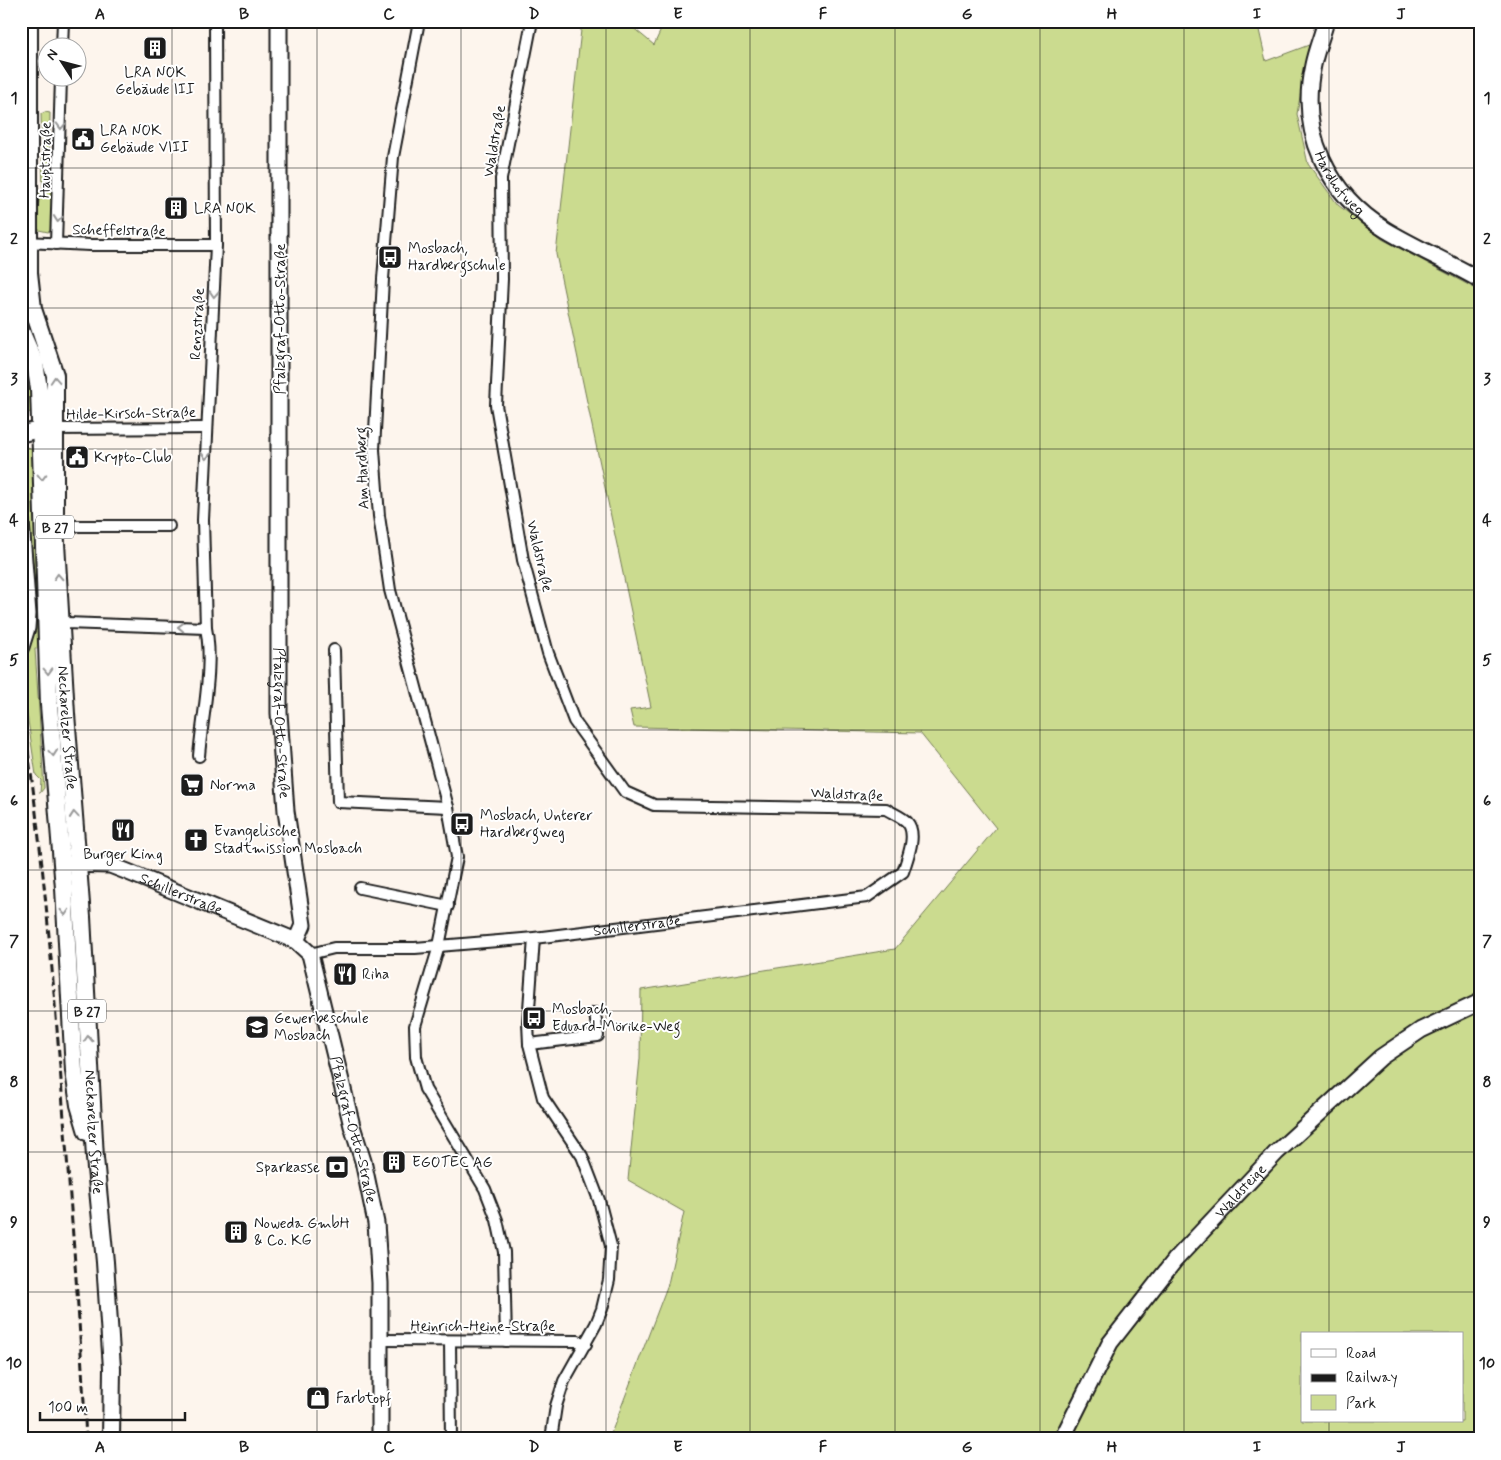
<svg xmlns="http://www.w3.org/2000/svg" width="1501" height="1460" viewBox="0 0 1501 1460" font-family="Mynerve,sans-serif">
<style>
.green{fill:#cbdb8f;stroke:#747c56;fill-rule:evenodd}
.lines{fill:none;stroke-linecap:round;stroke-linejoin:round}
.street-casing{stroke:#1c1c1c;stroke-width:14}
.secondary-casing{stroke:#1c1c1c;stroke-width:19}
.primary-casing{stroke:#1c1c1c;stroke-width:20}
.street{stroke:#fff;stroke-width:10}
.secondary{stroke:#fff;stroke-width:15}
.primary{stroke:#fff;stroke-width:16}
.rail{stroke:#1c1c1c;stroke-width:3;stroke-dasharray:8 4;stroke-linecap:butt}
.oneway{stroke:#999}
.grid{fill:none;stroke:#1c1c1c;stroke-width:1;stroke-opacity:0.55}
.labels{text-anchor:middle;stroke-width:4;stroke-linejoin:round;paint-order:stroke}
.shield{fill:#fff;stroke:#606060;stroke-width:1}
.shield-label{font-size:14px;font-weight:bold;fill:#1c1c1c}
.poi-label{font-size:15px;fill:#1c1c1c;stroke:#fff;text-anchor:start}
.street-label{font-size:15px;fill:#1c1c1c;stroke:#fff}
.neatline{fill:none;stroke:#1c1c1c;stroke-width:2}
.grid-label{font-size:16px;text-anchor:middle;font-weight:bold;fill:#1c1c1c}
</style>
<rect width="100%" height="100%" fill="#fdf5ed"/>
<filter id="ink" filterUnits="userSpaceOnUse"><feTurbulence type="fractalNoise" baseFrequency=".02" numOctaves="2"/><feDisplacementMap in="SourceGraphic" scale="10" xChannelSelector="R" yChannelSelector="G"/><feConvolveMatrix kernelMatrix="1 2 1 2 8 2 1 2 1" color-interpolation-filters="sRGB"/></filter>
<g filter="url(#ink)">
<path class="green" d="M582,21h43l29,24 11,-24h592l9,40 43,-16 -12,69 11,50 30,41 44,34 98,52v1148h-871l59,-155 16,-72 -56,-32 12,-121 1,-69 254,-41 101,-121 -76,-95 -286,-6 -4,-17 21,-3 -95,-453zM1302,1334h160v87h-160z
M45,112l5,1 -1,64 4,17 -1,36 -4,2 -9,-2 -3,-5 4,-33h3l-2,-78z
M21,343l5,12 7,50 -2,6 -10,8z
M28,447l7,4 6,197 -6,1 9,139 -4,5 1,-13 -5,-5 -15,-102c0,-10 5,-16 8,-25 4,-11 6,-22 6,-34 2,-55 -14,-108 -14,-163z"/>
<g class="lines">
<g class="street-casing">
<g id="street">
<path d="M419,21l-26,136 -10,122 -9,171 5,66 11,74 58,217 9,50 -18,89 -24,80 1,31 9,32 60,100 12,31 7,32 2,89"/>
<path d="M62,48l1,-27"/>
<path d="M25,242l65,3h126"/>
<path d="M56,244l5,-166"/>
<path d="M52,429l155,-1"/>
<path d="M55,526h114"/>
<path d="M58,627l8,-4 140,5 -3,-108 13,-275 -1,-224"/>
<path d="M334,650l4,152 110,5"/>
<path d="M199,756c3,-38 15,-91 7,-128"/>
<path d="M360,888l88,18"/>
<path d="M534,938l-6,85 1,21 14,54 39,58 17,44 12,46 -2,34 -7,29 -6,15 -32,57 -8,25 -5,33"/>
<path id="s1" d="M310,954l24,-6h81l119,-10 333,-41 36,-25c4,-13 15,-38 4,-50 -5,-5 -15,-9 -21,-13l-232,-4 -29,-13 -51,-71 -26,-68 -25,-93 -27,-155 6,-126 -1,-100 31,-158"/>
<path d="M529,1044l69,-8 -3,-23"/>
<path d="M380,1340l198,1 8,3"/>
<path d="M450,1341l1,98"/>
</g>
</g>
<g class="secondary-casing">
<g id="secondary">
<path id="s2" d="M279,21v692l7,98 17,114 -7,16"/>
<path id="s3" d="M1326,21c-4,15 -10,29 -13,44 -15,68 15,129 73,165 30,18 63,32 94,50"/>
<path d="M21,434l20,-5"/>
<path d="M21,521l7,93 -1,14 -6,19"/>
<path id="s4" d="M67,864l43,1 18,7 168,69 14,13 42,172 11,35 13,62 4,60v156"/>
<path id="s5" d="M1062,1439l48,-96 65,-83 101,-107 105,-96 40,-27 59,-28"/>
</g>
</g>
<g class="primary-casing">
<g id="primary">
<path id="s6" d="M29,21v252l4,36 22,66v151l11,188 16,203 13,241 10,104 7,106 -1,71"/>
<path d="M21,331l14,32 4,26 10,316 15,183 10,183 5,34 8,27"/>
</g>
</g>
<use href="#street" class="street"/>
<use href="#secondary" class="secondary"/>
<use href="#primary" class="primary"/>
<path class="rail" d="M21,703c20,129 31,259 41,390 9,115 18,230 24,346"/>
</g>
<defs><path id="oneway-chevron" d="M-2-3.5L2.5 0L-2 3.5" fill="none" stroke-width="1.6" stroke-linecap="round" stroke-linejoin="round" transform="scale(1.25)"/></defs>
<g class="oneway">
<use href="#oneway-chevron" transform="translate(61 126) rotate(91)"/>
<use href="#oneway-chevron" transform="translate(58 219) rotate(95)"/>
<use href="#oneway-chevron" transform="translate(214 294) rotate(93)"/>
<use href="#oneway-chevron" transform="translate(55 380) rotate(-94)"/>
<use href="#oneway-chevron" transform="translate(206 456) rotate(93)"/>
<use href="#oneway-chevron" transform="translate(42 477) rotate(89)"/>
<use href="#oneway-chevron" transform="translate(58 577) rotate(-93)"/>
<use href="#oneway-chevron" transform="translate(181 627) rotate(-178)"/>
<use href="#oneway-chevron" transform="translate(48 671) rotate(88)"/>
<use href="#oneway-chevron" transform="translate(53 753) rotate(85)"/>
<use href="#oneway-chevron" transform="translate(74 815) rotate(-95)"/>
<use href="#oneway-chevron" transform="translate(65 912) rotate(87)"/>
<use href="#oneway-chevron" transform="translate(88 1039) rotate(-93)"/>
</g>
</g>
<path class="grid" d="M172,21v1418M317,21v1418M461,21v1418M606,21v1418M750,21v1418M895,21v1418M1040,21v1418M1184,21v1418M1329,21v1313M21,168h1459M21,308h1459M21,449h1459M21,590h1459M21,730h1459M21,870h1459M21,1011h1459M21,1152h1459M21,1292h1459M1329,1421v18"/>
<defs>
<g id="building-square" transform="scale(1.25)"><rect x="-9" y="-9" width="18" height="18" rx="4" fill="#1c1c1c" stroke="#fff"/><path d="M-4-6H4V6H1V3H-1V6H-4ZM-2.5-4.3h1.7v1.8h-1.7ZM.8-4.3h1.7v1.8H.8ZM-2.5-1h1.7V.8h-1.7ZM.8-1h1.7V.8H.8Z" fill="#fff"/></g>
<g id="civic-square" transform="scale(1.25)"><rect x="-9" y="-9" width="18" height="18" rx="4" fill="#1c1c1c" stroke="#fff"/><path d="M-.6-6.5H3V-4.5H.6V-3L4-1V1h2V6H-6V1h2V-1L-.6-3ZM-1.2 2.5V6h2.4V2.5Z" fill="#fff"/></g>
<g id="bus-square" transform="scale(1.25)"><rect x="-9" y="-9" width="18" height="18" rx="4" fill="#1c1c1c" stroke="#fff"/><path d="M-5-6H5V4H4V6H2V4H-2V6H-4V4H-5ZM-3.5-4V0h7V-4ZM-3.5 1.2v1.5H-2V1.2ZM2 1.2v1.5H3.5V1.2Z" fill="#fff"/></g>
<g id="supermarket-square" transform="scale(1.25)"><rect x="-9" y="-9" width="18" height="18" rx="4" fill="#1c1c1c" stroke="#fff"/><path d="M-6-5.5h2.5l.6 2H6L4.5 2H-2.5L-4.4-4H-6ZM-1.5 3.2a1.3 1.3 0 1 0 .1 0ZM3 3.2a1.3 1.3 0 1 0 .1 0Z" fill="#fff"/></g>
<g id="restaurant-square" transform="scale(1.25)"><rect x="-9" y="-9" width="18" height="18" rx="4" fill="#1c1c1c" stroke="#fff"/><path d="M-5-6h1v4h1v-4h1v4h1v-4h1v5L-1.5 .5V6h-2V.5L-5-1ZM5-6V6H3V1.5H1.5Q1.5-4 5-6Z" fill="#fff"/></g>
<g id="church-square" transform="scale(1.25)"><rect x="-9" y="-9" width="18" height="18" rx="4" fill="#1c1c1c" stroke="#fff"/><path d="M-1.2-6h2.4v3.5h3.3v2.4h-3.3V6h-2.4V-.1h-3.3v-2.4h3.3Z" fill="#fff"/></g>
<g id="school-square" transform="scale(1.25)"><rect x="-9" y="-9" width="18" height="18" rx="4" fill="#1c1c1c" stroke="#fff"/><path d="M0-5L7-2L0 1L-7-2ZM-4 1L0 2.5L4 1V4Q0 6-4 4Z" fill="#fff"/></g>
<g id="bank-square" transform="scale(1.25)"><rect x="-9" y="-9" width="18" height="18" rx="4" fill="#1c1c1c" stroke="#fff"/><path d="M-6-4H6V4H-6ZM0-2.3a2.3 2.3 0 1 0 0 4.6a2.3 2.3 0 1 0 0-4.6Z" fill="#fff"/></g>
<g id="shop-square" transform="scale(1.25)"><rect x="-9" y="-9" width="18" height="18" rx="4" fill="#1c1c1c" stroke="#fff"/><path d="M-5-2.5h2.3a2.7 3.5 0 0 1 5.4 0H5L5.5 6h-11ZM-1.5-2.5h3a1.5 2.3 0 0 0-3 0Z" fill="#fff"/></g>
</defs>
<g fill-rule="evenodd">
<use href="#building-square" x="155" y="48"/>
<use href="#civic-square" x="83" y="139"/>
<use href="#building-square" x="176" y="208"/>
<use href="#bus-square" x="390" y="257"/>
<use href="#civic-square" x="77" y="457"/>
<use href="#supermarket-square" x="192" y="785"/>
<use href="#bus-square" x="462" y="824"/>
<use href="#restaurant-square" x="123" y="830"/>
<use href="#church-square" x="196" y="840"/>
<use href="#restaurant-square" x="345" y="974"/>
<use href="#bus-square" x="534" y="1018"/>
<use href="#school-square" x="257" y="1027"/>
<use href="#building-square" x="394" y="1162"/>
<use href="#bank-square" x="337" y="1167"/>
<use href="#building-square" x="236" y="1232"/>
<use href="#shop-square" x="318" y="1398"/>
</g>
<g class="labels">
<g class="shield">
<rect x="36" y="515.5" width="38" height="23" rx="4"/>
<rect x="68" y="999.5" width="38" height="23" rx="4"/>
</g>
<g class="shield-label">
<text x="55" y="532">B 27</text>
<text x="87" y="1016">B 27</text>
</g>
<g class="poi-label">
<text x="155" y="77" text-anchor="middle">LRA NOK<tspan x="155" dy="17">Gebäude III</tspan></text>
<text x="100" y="135">LRA NOK<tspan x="100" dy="17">Gebäude VIII</tspan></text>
<text x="194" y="213">LRA NOK</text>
<text x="408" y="253">Mosbach,<tspan x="408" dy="17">Hardbergschule</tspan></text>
<text x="94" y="462">Krypto-Club</text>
<text x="210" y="790">Norma</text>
<text x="480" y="820">Mosbach, Unterer<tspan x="480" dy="17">Hardbergweg</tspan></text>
<text x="214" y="836">Evangelische<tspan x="214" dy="17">Stadtmission Mosbach</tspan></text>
<text x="123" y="859" text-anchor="middle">Burger King</text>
<text x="362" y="979">Riha</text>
<text x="552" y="1014">Mosbach,<tspan x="552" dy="17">Eduard-Mörike-Weg</tspan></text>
<text x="274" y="1023">Gewerbeschule<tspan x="274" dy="17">Mosbach</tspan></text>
<text x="412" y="1167">EGOTEC AG</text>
<text x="320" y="1172" text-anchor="end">Sparkasse</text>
<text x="254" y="1228">Noweda GmbH<tspan x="254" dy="17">&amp; Co. KG</tspan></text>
<text x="336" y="1403">Farbtopf</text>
</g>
<g class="street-label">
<text transform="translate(494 141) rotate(-80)" y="5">Waldstraße</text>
<text transform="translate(45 160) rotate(-89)" y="5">Hauptstraße</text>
<text dy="5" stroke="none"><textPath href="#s3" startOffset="172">Hardhofweg</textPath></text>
<text transform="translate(119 230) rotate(1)" y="5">Scheffelstraße</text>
<text transform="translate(280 319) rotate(-90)" y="5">Pfalzgraf-Otto-Straße</text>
<text transform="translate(197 324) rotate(-87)" y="5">Renzstraße</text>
<text transform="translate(131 413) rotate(-1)" y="5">Hilde-Kirsch-Straße</text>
<text transform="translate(362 468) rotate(-92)" y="5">Am Hardberg</text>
<text transform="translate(540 556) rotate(77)" y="5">Waldstraße</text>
<text dy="5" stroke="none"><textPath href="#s2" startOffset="702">Pfalzgraf-Otto-Straße</textPath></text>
<text dy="5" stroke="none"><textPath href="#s6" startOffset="711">Neckarelzer Straße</textPath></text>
<text transform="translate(847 794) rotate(3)" y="5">Waldstraße</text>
<text dy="5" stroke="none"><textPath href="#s4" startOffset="120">Schillerstraße</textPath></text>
<text dy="5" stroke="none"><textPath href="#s1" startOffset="329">Schillerstraße</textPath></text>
<text dy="5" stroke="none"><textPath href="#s4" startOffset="444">Pfalzgraf-Otto-Straße</textPath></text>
<text dy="5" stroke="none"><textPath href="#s6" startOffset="1116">Neckarelzer Straße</textPath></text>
<text dy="5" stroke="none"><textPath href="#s5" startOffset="308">Waldsteige</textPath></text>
<text x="483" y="1331">Heinrich-Heine-Straße</text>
</g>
</g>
<rect width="1501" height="1460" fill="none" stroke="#fff" stroke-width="55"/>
<rect x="1301" y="1332" width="162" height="90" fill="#ffffff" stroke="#a4a4a4"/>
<rect x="1311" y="1349" width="25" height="8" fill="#ffffff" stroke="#a4a4a4"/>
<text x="1346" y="1358" font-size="15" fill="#1c1c1c">Road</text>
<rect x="1311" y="1374" width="25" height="8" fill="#1c1c1c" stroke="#a4a4a4"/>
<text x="1346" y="1382" font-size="15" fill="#1c1c1c">Railway</text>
<rect x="1311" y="1395" width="25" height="15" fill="#cbdb8f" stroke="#a4a4a4"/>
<text x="1346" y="1408" font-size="15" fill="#1c1c1c">Park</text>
<g transform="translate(62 62) rotate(306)"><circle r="24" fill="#ffffff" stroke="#a4a4a4"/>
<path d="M0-4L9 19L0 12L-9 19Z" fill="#1c1c1c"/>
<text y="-8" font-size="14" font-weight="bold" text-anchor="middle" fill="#1c1c1c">N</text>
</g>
<path d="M40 1412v8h145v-8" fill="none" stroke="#1c1c1c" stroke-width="2.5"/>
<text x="48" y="1412" font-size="15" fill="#1c1c1c" stroke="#ffffff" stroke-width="4" paint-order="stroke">100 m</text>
<rect x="28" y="28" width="1446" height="1404" class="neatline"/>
<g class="grid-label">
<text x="100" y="19">A</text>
<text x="244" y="19">B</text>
<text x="389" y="19">C</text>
<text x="534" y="19">D</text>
<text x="678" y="19">E</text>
<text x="823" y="19">F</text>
<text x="967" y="19">G</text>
<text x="1112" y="19">H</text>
<text x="1257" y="19">I</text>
<text x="1401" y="19">J</text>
<text x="14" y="103">1</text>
<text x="1487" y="103">1</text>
<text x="14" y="244">2</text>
<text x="1487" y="244">2</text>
<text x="14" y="384">3</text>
<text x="1487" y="384">3</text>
<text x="14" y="525">4</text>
<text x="1487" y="525">4</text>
<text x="14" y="665">5</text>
<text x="1487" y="665">5</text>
<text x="14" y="806">6</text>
<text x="1487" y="806">6</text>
<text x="14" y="946">7</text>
<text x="1487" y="946">7</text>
<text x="14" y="1087">8</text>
<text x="1487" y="1087">8</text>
<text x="14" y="1227">9</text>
<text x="1487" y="1227">9</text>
<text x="14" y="1368">10</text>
<text x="1487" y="1368">10</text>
<text x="100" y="1452">A</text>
<text x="244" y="1452">B</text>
<text x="389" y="1452">C</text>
<text x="534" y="1452">D</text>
<text x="678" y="1452">E</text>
<text x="823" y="1452">F</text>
<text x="967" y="1452">G</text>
<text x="1112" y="1452">H</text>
<text x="1257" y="1452">I</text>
<text x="1401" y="1452">J</text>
</g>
</svg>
